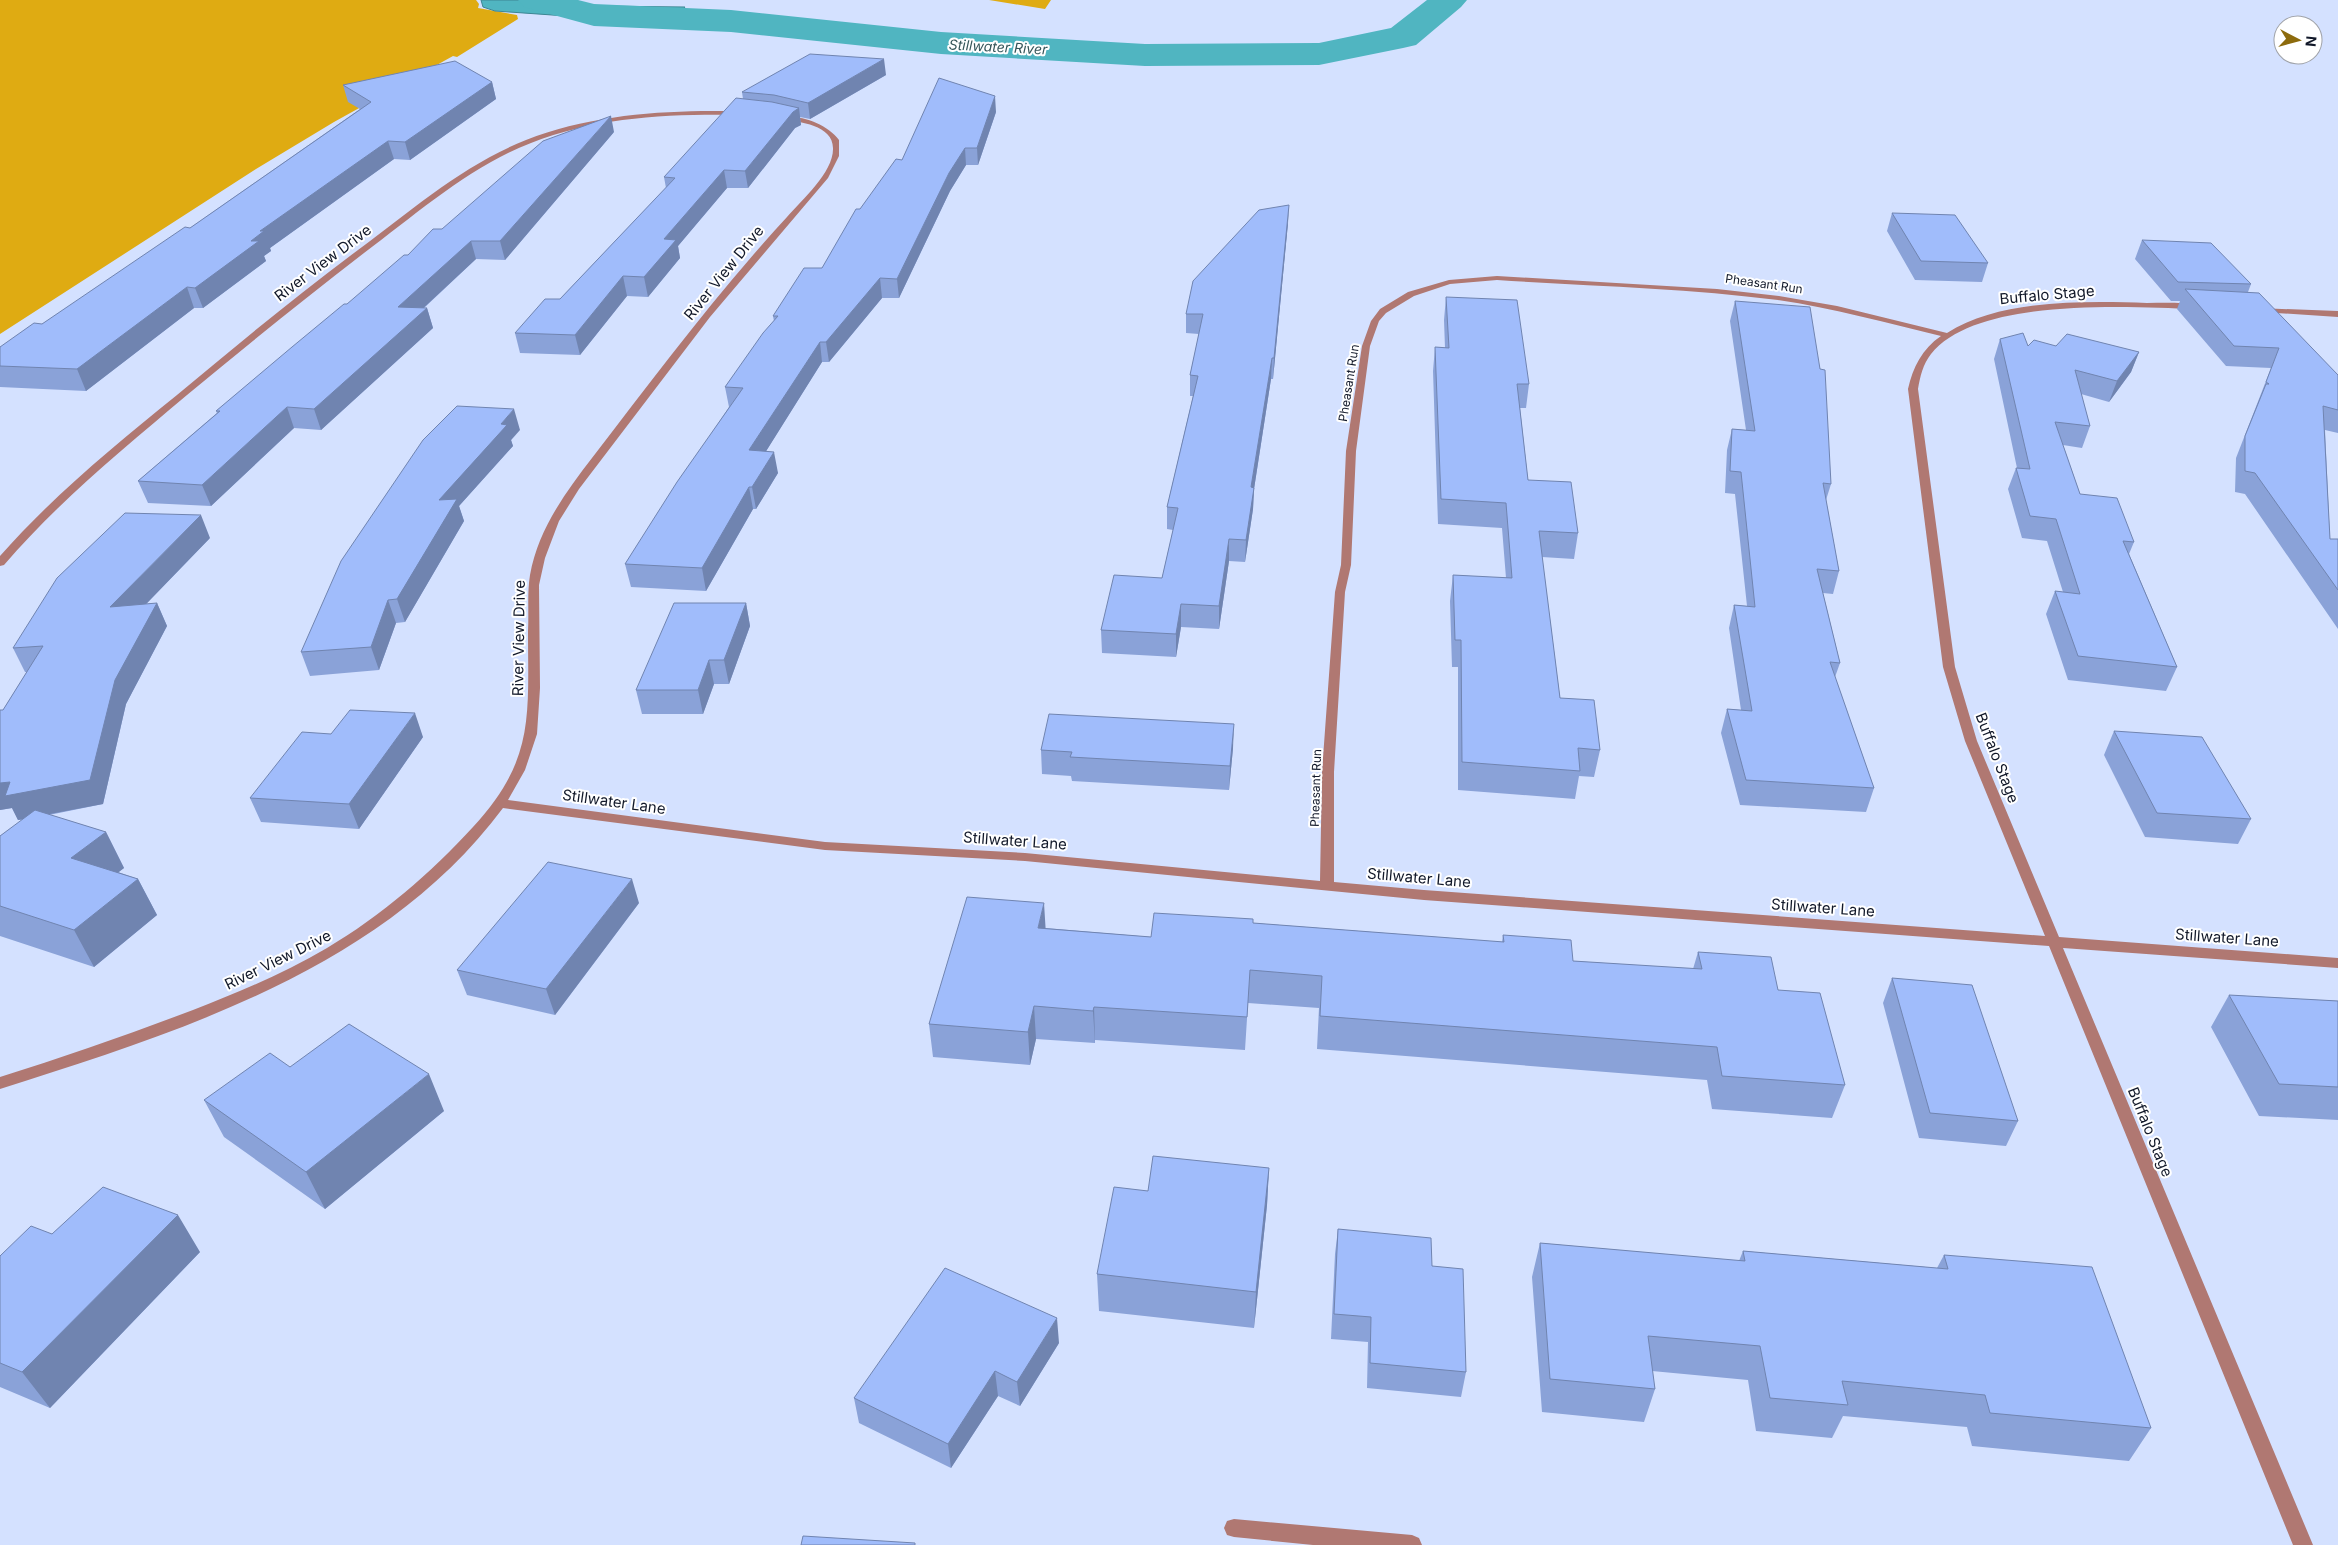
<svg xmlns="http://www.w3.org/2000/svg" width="2338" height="1545" viewBox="0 0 2338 1545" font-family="Inter,sans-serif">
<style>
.green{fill:#dfab12}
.water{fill:#50b5c1;stroke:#3d8693}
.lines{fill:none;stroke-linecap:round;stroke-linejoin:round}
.river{fill:#50b5c1;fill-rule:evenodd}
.minor{fill:#b07872;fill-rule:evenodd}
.wall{fill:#8aa2d8}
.shaded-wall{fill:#7084b0}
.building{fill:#a0bcfb;stroke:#7084b0}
.labels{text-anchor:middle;stroke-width:4;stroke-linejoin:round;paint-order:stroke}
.far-street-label{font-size:12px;fill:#111829;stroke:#fff}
.far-water-label{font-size:14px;font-style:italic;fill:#355559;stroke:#fff}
.street-label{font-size:15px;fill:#111829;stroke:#fff}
</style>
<rect width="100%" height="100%" fill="#d4e1ff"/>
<path class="green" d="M0,0h476l3,4 -1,4 39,7 1,4 -61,38 -4,-1 -119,66 -78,47 -256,165z
M989,0h62l-6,9z"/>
<path class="water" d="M481,0h94l15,6 95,1 -12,15h-21l-157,-11 -12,-4z"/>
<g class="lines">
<path class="river" d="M518,0h60l16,4 137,6 210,22 204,12 174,-1 72,-15 36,-28h40l-6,7 -45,38 -13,3 -84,17 -174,1 -204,-12 -210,-22 -137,-6 -70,-19z"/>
<path class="minor" d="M702,111h36l3,2 -3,2c-70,-1 -141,2 -207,28 -62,24 -113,70 -167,110 -60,46 -119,94 -177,142 -64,54 -129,107 -183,170l-4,1v-10c53,-60 115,-111 177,-161 60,-50 119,-99 181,-145 54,-40 105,-85 168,-110 56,-22 117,-28 176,-29z
M783,117c19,-2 44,7 56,23v16l-11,22 -118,139 -131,172 -20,32 -14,37 -6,27 1,103 -3,46 -12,36 -17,30 317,42 200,11 295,28 2,-109 13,-180 6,-27 5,-114 16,-105 9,-25 9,-12 28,-17 41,-12 48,-4 220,13 62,7 58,10 110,27c53,-34 139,-32 200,-30 16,0 34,-1 50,2v4h-3c-67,-2 -217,-12 -263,45 -8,10 -11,23 -13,35l37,278 22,74 82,196 279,21v10l-275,-20 250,597h-20l-244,-599 -625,-46 -399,-39 -200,-11 -322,-42c-119,160 -321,223 -503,281v-12c65,-20 129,-43 193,-67 46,-18 92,-37 134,-62 54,-32 104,-75 146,-121 62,-67 55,-111 55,-196 1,-19 -1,-38 2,-56 8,-45 35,-82 62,-117 63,-82 125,-165 195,-241 15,-17 47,-45 46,-69 0,-23 -34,-26 -50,-29zM1497,280c94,6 188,8 281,20 55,8 109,23 163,36 -19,13 -28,31 -33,53l35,278 22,74 80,195 -621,-46 -90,-8v-110l11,-180 6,-27 5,-114 14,-105 9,-25 7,-8 28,-17 36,-12z
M2258,308l80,3v6l-77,-5 -4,-2z
M1234,1519l178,16 7,3 3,7h-109l-79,-8 -7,-2 -3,-7 3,-7z"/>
</g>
<path class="wall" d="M886,75l-76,44 -10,-2 1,8 -6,3 -47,60h-21l-49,58 2,12 -32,39 -21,-1 -47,59 -60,-2 -5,-20 45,-34 106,-111 -2,-11 79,-78 -1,-7z
M492,82l4,17 -86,61 -16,-1 -124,89 1,3 -7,5 2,5 -63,47h-9l-108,83 -86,-4v-40l42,-23 148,-96 170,-119 -12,-7 -5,-17z
M996,112l-18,53h-12l-16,26 -51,107h-17l-53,64h-7l-56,89 12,22 -22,36h-3l-47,82 -75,-4 -6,-23 104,-157 -4,-20 49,-66 -1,-5 49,-48 38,-59 42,-49z
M614,132l-109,128 -29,-1 -52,49h3l6,20 -112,102 -27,-2 -83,78 -63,-3 -10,-22 79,-68 -1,-2 192,-156 34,-26z
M1892,213l96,50 -6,19 -67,-2 -28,-49z
M1288,223l-15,156h-2l-17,110 -1,20 -8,53 -16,-1 -10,68 -38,-2 -5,30 -74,-4 -1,-23 61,-52 11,-48 -6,-1v-22l26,-111h-3v-21l9,-41 -13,-1v-19z
M2142,240l109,44 -3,8 90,83v58l-13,-3 5,109h8v90l-93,-135 -10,-2 1,-34 35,-90 -45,-2 -49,-57 3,-8h-9l-36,-42z
M1446,297l83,87 -3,24h-6l8,72 50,53 -4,26 -32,-2 18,141 40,52 -6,27 -15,-1 -4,23 -117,-9v-123h-6l-2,-66 3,-26 53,3 -4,-50 -64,-4 -5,-153 2,-24 10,1 -1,-28z
M1735,301l96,183 -5,16 13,71 -6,23 -10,-1 17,70 -5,14 39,111 -8,24 -126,-7 -19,-72 6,-24 14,1 -12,-82 5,-23 13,1 -12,-112 -10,-1 2,-43 5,-21 14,1 -16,-109z
M2000,339l28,7h28l83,6 -8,20 -22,30 -28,-8 9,32 -8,22 -19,-3 17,49 54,48 -5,12 48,113 -11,24 -98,-11 -22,-66 9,-23 8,1 -16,-51 -25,-3 -14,-49 8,-21h1l-23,-109z
M520,430l-9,10 2,6 -54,60 5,15 -59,101 -9,1 -17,47 -69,6 -9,-24z
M210,538l-64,66 11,-1 10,23 -41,78 -23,100 -54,11 57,17 18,36 -6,4 20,7 19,36 -63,52 -94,-31v-100l23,-16h-5l-6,-12 -12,2v-99l3,-1 24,-38h-2l-12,-24z
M746,603l4,23 -21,58h-15l-11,30h-61l-6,-24z
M2114,731l137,88 -13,25 -93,-7 -41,-82z
M331,734l92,3 -64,92 -98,-7 -11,-24z
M1233,748l-4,42 -157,-9 -1,-5 -29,-2 -1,-24z
M639,903l-84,112 -88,-20 -10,-25z
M1253,923l249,19 1,-7 70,26 120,8 5,-17 80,38 67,95 -13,33 -120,-9 -5,-29 -390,-31 2,-41 -71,-5 -3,47 -150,-10v3l-59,-4 -6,26 -97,-8 -4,-33 116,-96 106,9z
M1892,978l126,143 -12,25 -87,-8 -36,-135z
M2229,995l109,6v119l-79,-4 -48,-89z
M290,1067l154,44 -119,98 -101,-72 -20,-37z
M1269,1168l-2,37 -13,123 -155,-17 -2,-37 51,-83z
M1338,1229l94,37 34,106 -5,25 -94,-9 1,-46 -37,-3 4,-85z
M52,1234l148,18 -150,156 -50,-21v-131z
M1540,1243l199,18 4,-10 194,17 7,-13 207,173 -22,33 -157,-15 -5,-19 -124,-11 -11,22 -76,-7 -8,-51 -96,-9 3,18 -11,33 -102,-10 -10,-135z
M1059,1343l-39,63 -22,-10 -47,72 -92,-45 -5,-25z"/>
<path class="shaded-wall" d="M884,59l2,16 -76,44 -2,-16z
M492,82l4,17 -86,61 -5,-18z
M995,96l1,16 -18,53 -1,-17z
M799,108l2,17 -6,3 -47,60 -3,-17 48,-59z
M611,116l3,16 -109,128 -5,-19z
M388,141l6,18 -124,89 1,3 -7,5 2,5 -63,47 -8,-20 56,-47 9,-10z
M965,148l1,17 -16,26 -51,107 -2,-19 52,-106z
M724,170l3,18 -49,58 2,12 -32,39 -4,-20 20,-38z
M1289,205l-1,18 -15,156 1,-21z
M471,241l5,18 -72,67 -6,-19z
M623,276l4,20 -47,59 -5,-20z
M880,278l2,20 -53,64 -3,-20z
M187,287l7,21 -108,83 -9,-22z
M427,308l6,20 -112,102 -7,-21z
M820,342l2,20 -69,110 -4,-22z
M2139,352l-8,20 -22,30 8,-21z
M1272,358l-1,21 -17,110 -1,20 -8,53 1,-22 5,-53z
M287,407l7,21 -83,78 -9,-21z
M514,409l6,21 -9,10 2,6 -54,60 5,15 -59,101 -8,-23 42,-99 62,-76z
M774,452l4,21 -22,36 -4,-22z
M749,487l4,22 -47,82 -4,-23z
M201,515l9,23 -89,92 -11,-23z
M1229,539v22l-10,68v-23z
M388,600l8,23 -17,47 -8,-23z
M157,603l10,23 -41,78 -23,100 -85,16 -6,-12 -12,2v-27z
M746,603l4,23 -21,58 -5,-24z
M1181,604v23l-5,30v-23z
M709,660l5,24 -11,30 -5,-24z
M415,713l8,24 -64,92 -10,-25z
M1234,724l-1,24 -4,42 1,-24z
M106,832l18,36 -33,26 -20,-36z
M138,879l19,36 -63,52 -20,-37z
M632,879l7,24 -84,112 -9,-26z
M1044,903l2,32 -8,-7z
M1034,1006l2,33 -6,26 -2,-33z
M1094,1007l1,33v3l-2,-32z
M429,1074l15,37 -119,98 -19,-37z
M1269,1168l-2,37 -13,123 2,-36z
M178,1215l22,37 -150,156 -28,-36z
M1057,1318l2,25 -39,63 -3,-24z
M995,1371l3,25 -47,72 -3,-24z"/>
<path class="building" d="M810,54l74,5 -76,44 -34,-8 -32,-3z
M455,61l37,21 -87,60 -17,-1 -128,90h4l-13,10h8l-64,47 -8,-1 -110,82 -77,-3v-19l34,-24 8,1 143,-97 5,1 181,-126 -28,-17z
M939,78l56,18 -18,52h-12l-16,25 -52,106 -17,-1 -54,64h-6l-71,108 25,2 -22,35h-3l-47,81 -77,-4 52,-82 66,-94 -18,-1 38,-54 15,-17h-5l31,-48h18l34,-59h4l36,-50 6,1z
M736,98l36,4 27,6 -6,4 -48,59 -21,-1 -60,69 12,1 -32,37 -21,-1 -48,59 -60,-2 30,-34h15l115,-121 -11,-1z
M611,116l-111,125h-29l-73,66 29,1 -113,101 -27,-2 -85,78 -64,-4 82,-70h-4l76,-64 52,-43h3l57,-49h4l25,-26h9l101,-88z
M1289,205l-15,153h-2l-21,129 3,1 -8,52 -17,-1 -10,67 -38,-2 -5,30 -75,-4 13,-55 48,3 16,-70 -11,-1 31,-131 -8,-1 13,-61h-17l7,-33 66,-71z
M1892,213l63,2 33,48 -67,-2z
M2142,240l69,3 40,41 -73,-2z
M2185,289l74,4 79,82v35l-15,-4 7,133h8v51l-83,-117 -10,-2v-35l21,-52h3l-3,-2 13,-34 -45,-2z
M1446,297l71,3 12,84h-12l11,96 43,2 7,51 -39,-2 21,167 34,2 6,50 -22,-2 2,23 -118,-9 -1,-122h-6l-2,-65 59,3 -6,-75 -65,-4 -6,-152 14,1z
M1735,301l75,6 10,62 5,1 6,114 -8,-1 16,88 -22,-2 23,94 -10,-1 44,126 -128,-8 -19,-71 25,2 -18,-106 21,2 -14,-135 -11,-1 2,-42 23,2z
M2023,333l5,13 6,-6 22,6 11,-12 72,18 -22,29 -42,-11 15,56 -35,-4 25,72 37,4 17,44 -11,-1 54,126 -99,-11 -23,-65 25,3 -24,-75 -26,-3 -14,-48 14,1 -30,-130z
M457,406l57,3 -13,15 6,1 -68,75 18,-1 -60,100 -9,1 -17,47 -70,5 40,-91 82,-121z
M125,513l76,2 -91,92 47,-4 -42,77 -25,100 -85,16 5,-14 -10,1v-73h3l40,-64 -30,2 44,-70z
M674,603h72l-22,57h-15l-11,30h-62z
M350,710l65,3 -66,91 -99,-6 52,-66 29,2z
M1049,714l185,10 -4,42 -160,-9 2,-5 -31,-2z
M2114,731l88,6 49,82 -94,-6z
M35,810l71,22 -35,26 67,21 -64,51 -74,-24v-70z
M548,862l84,17 -86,110 -89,-19z
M967,897l77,6 -6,25 113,9 3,-24 99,6v4l251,19 -1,-7 68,5 2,21 129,8 -4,-17 73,5 7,33 42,3 25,92 -123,-9 -5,-29 -397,-31 2,-40 -72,-6 -3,47 -153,-10 -1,4 -59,-5 -6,26 -99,-8z
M1892,978l80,7 46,136 -88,-8z
M2229,995l109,6v86l-59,-3z
M349,1024l80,50 -123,98 -102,-72 66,-47 20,14z
M1153,1156l116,12 -13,124 -159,-18 17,-87 34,4z
M103,1187l75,28 -156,157 -22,-9v-107l31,-30 21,8z
M1338,1229l93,9 1,28 31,3 3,103 -96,-9 1,-46 -37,-3z
M1540,1243l205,18 -2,-10 205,18 -4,-14 148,12 59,161 -161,-15 -5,-18 -143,-14 6,24 -78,-7 -10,-52 -112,-10 7,53 -105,-10z
M945,1268l112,50 -40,64 -22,-11 -47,73 -94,-46z
M803,1536l112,7v2h-114z"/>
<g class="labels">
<g class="far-street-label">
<text transform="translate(1764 284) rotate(8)" y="4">Pheasant Run</text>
<text transform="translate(1349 383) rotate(-81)" y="4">Pheasant Run</text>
<text transform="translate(1316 788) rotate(-88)" y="4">Pheasant Run</text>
</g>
<g class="far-water-label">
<text transform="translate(998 47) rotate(3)" y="5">Stillwater River</text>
</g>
<g class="street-label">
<text transform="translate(323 263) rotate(-37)" y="5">River View Drive</text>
<text transform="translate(724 273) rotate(-51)" y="5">River View Drive</text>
<text transform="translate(2047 295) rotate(-5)" y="5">Buffalo Stage</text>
<text transform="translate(519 638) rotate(-89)" y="5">River View Drive</text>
<text transform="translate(1997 758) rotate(69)" y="5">Buffalo Stage</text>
<text transform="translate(614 802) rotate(8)" y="5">Stillwater Lane</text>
<text transform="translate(1015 841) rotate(4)" y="5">Stillwater Lane</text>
<text transform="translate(1419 878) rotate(5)" y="5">Stillwater Lane</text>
<text transform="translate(1823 908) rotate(4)" y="5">Stillwater Lane</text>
<text transform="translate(2227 938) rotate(4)" y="5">Stillwater Lane</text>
<text transform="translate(278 960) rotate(-26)" y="5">River View Drive</text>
<text transform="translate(2150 1132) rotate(68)" y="5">Buffalo Stage</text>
</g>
</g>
<g transform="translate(2298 40) rotate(96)"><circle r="24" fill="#ffffff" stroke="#a0a3a9"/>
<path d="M0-4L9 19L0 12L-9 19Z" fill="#8d6b0d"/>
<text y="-8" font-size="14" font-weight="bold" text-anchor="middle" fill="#111829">N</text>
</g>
</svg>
